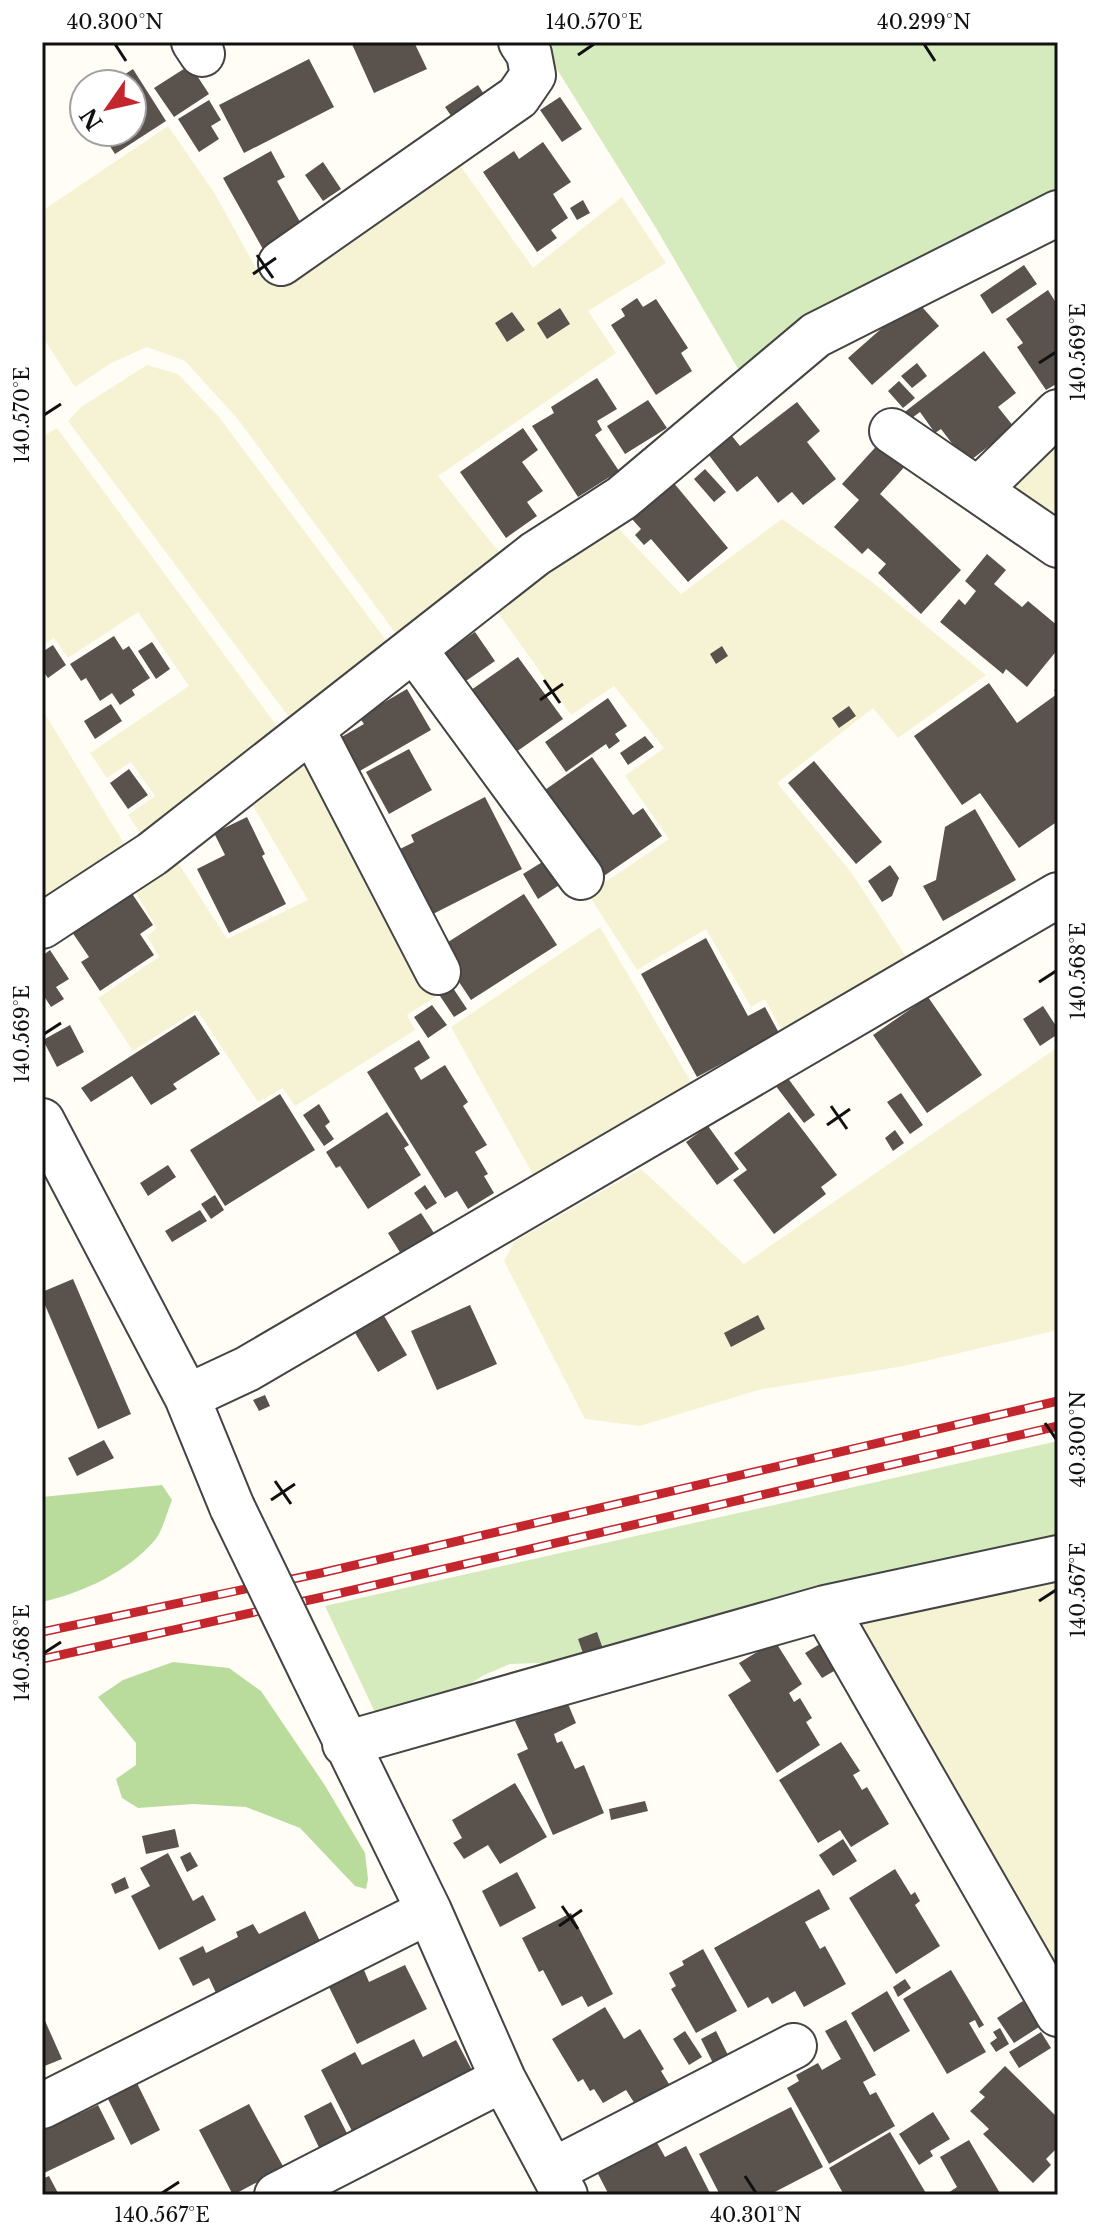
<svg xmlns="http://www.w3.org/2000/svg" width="1100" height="2237" viewBox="0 0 1100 2237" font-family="'Libre Baskerville',serif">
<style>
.farmland{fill:#f6f3d4}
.green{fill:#d5ebbd}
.forest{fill:#b9dc9c}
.building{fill:#5a524d}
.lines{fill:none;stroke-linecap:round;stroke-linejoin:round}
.minor-casing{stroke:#444;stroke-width:48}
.minor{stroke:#fff;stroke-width:44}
.rail-casing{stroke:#c4262e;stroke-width:9}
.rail{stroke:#fff;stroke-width:6;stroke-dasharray:18;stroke-linecap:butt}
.minor-bridge-casing{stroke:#444;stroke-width:48;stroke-linecap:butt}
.minor-bridge{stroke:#fff;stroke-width:44}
.ticks{fill:none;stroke:#111;stroke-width:3}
.neatline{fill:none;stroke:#111;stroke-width:3}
.ticks-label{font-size:20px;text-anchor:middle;fill:#111}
</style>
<rect width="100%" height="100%" fill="#fffdf5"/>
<path class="farmland" d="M168,126l47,68 43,78 23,8 176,-119 76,107 89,-71 44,66 -78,48 28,42 -178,123 65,81 -104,81 -162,-220 -52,-57 -38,-14 -36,16 -36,24 -33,-51v-125z
M147,365l31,9 41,43 172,230 -97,77 -226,-303 13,-14z
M57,428l225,305 -139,104 -15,-22 27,-19 -24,-34 -24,16 -17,-25 99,-67 -51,-74 -70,46 -14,-20 -12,8v-209z
M1058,433v102l-57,-47z
M782,519l90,63 114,93 -88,63 -25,-30 -96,75 74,89 56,86 -124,75 -18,-34 -14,8 -45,-78 -69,41 -49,-76 81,-55 -44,-63 39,-28 -50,-62 -43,29 -75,-105 120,-84 65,68z
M42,709l86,141 -86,62z
M314,758l123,238 -30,19 8,15 -120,76 -12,-18 -25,14 -61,-92 -64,41 -35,-53 61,-41 -12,-21 10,-8 -23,-38 43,-29 50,78 81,-39 -56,-96z
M600,927l94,160 -158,93 -85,-153z
M1058,1047v283l-154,36 -146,24 -118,36 -55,-7 -81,-158 11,-20 126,-72 103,95z
M1056,1577l2,29v362l-199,-324v-31z"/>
<path class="green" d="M540,42h518v148l-233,120 -84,64 -85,-146z
M1058,1441v106l-490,115 -58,2 -26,11 -44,28 -61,18 -54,-115z"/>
<path class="forest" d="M162,1485l10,15c-5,12 -9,30 -17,40 -27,32 -73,53 -113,62v-105z
M173,1662l56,6 32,23 63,93 41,69 3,26 -2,10 -11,-3 -55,-58 -54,-21 -53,-3 -55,4 -16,-10 -6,-19 20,-14v-22l-38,-46 25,-17z"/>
<path class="building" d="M351,42h63l13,27 -53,24z
M309,59l25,48 -90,46 -25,-48z
M190,65l19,29 -35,23 -20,-29z
M133,69l33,52 -51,33 -14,-22h31v-48h-22z
M478,85l13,20 -33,21 -13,-19z
M560,97l22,32 -20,13 -22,-32z
M209,100l12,20 -10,6 8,13 -20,13 -21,-33z
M543,142l28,40 -18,12 15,24 -17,12 6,8 -20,14 -54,-80 31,-21 5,8z
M271,151l14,26 -8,4 27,48 -40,22 -41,-73z
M323,162l18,27 -18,12 -18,-26z
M583,200l7,13 -13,7 -7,-12z
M1024,265l13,19 -45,30 -12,-19z
M1048,290l10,16v77l-12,7 -29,-43 6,-4 -17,-24z
M637,298l6,9 13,-8 32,49 -7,5 11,18 -36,24 -45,-70 14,-9 -4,-7z
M915,299l24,27 -67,59 -24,-27z
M560,308l10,16 -23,15 -10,-16z
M512,312l13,18 -18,12 -12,-19z
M984,351l32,42 -18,14 16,20 -47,36 -26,-34 -6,4 -15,-21 -12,9 -6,-7z
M917,363l10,13 -15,12 -11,-12z
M597,378l20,31 -20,12 5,9 -7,5 24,36 -41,26 -46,-71 22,-13 -3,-6z
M899,381l16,17 -12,10 -15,-17z
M648,400l19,28 -42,26 -18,-28z
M797,402l23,29 -13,11 29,37 -33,26 -11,-13 -14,11 -21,-27 -20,16 -29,-38 24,-18 8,10z
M523,428l15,22 -16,12 21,29 -16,11 10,14 -31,22 -46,-66z
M882,440l26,23 -28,31 81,76 -40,44 -43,-41 8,-9 -18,-16 -6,6 -28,-27 25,-27 -17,-16z
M705,469l21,23 -12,10 -20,-23z
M673,482l55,66 -40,34 -37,-43 -7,6 -9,-10 6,-6 -10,-11z
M987,554l19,16 -12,14 28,23 6,-6 30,25v23l-31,38 -21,-18 -3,5 -63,-52 19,-23 6,6 11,-14 -11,-10z
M475,632l20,29 -35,24 -20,-29z
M114,636l9,14 6,-4 21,32 -18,12 3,5 -15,10 -8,-12 -12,8 -14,-23 -5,3 -11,-17z
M152,642l18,27 -14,10 -18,-28z
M53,645l13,20 -18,13 -6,-8v-18z
M722,646l6,10 -12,8 -6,-10z
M518,657l45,62 -54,38 -45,-62z
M989,683l28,40 40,-29 -3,-4 4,-3v134l-39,27 -39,-55 -18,12 -48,-69z
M407,689l24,41 -73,42 -20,-33 26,-15 -5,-7z
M608,698l19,28 -12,8 5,7 -11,8 -3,-5 -40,28 -21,-30z
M111,704l11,17 -27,18 -11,-18z
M849,706l7,10 -17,12 -7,-10z
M645,736l9,11 -26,18 -8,-12z
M409,749l23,41 -43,24 -23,-42z
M592,757l41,58 10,-7 19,28 -61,42 -59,-86z
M814,761l68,81 -26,22 -68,-81z
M129,769l19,26 -20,14 -18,-26z
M485,797l37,72 -97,49 -33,-65 22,-11 -3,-7z
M975,809l41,71 -73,41 -20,-35 13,-6 9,-53z
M247,817l18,37 -3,2 24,48 -57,29 -32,-64 28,-14 -11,-22z
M552,856l15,24 -29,19 -15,-25z
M890,865l9,13 -7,18 -10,6 -14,-21z
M131,892l22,33 -13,9 14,21 -54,36 -19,-29 8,-5 -17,-25z
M524,894l33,51 -86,55 -34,-51z
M706,938l42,78 17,-9 14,26 -82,44 -56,-103z
M50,950l19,29 -13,8 8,12 -13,8 -9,-14v-37z
M449,982l18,27 -13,8 -18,-27z
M928,997l54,78 -55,38 -54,-78z
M432,1005l15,20 -19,13 -14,-21z
M1043,1006l15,23v5l-18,12 -17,-27z
M195,1015l25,39 -47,30 4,5 -26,16 -19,-29 -41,26 -10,-14z
M70,1025l14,27 -27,15 -14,-27z
M419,1040l11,18 -16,10 7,12 24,-15 23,37 -5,4 24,39 -12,7 13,22 -4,2 10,17 -26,16 -11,-18 -12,7 -78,-126z
M787,1077l28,38 -11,8 -29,-38z
M901,1093l22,32 -13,9 -23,-32z
M280,1094l35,56 -90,56 -35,-56z
M319,1104l11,18 -5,4 9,13 -10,7 -21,-31z
M387,1112l22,33 -5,3 17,27 -53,34 -28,-43 -4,2 -10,-16z
M789,1112l48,63 -16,12 5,7 -52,40 -41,-54 14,-10 -13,-17z
M708,1126l31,43 -22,16 -31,-43z
M895,1130l9,13 -11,8 -8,-13z
M168,1165l8,12 -28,19 -8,-13z
M425,1185l12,18 -11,7 -12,-17z
M215,1195l9,15 -13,9 -10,-15z
M200,1210l7,11 -35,21 -7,-11z
M421,1213l13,20 -33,21 -13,-21z
M73,1279l58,135 -33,15 -56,-131v-6z
M470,1305l27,59 -60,26 -26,-59z
M383,1314l24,41 -29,17 -24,-41z
M758,1315l7,14 -34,18 -7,-14z
M265,1395l5,11 -11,5 -6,-11z
M104,1440l10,18 -37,18 -9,-18z
M597,1632l6,17 -19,7 -6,-17z
M775,1641l27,43 -13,9 5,9 6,-4 12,20 -6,4 14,23 -43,28 -49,-78 23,-14 -12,-18z
M825,1641l16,26 -19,11 -17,-25z
M566,1699l10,24 -22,11 3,9 5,-2 13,28 9,-4 20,48 -51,22 -36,-81 11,-5 -13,-28z
M841,1742l19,29 -7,4 9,15 5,-3 22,37 -38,23 -11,-17 -22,13 -39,-63z
M515,1783l32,54 -47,27 -12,-19 -24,14 -11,-16 9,-5 -10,-18z
M645,1801l3,10 -37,9 -2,-11z
M175,1829l4,18 -33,7 -4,-18z
M843,1839l14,22 -24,15 -14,-21z
M190,1852l8,14 -11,6 -7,-15z
M168,1853l25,48 10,-6 13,25 -57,30 -28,-54 19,-10 -10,-18z
M895,1869l16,26 4,-3 5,9 -5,4 25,41 -44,28 -47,-76z
M517,1872l19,36 -36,19 -18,-36z
M125,1877l4,11 -14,6 -4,-10z
M819,1889l11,20 -25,13 15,27 5,-3 21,38 -42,23 -9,-16 -23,13 -4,-7 -20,11 -34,-60z
M305,1911l19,38 -107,46 -8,-17 -16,8 -14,-28 24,-12 3,7 32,-16 -2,-5 17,-8 6,10z
M571,1913l42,81 -25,13 -6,-11 -20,10 -19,-36 -4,2 -17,-34z
M703,1949l34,62 -41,22 -25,-44 5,-3 -7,-13 15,-8 -2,-4z
M405,1965l22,44 -70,35 -28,-57 35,-17 5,12z
M951,1970l33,55 -5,3 -4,-8 -6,3 17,29 -39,22 -44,-75z
M905,1979l6,9 -13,9 -5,-10z
M887,1991l23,40 -36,21 -23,-39z
M1023,2001l16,26 -25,16 -17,-25z
M605,2007l19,32 16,-10 24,40 -3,2 8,13 -34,20 -9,-14 -23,13 -9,-14 -4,2 -7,-12 -5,3 -26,-43z
M42,2014l20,45 -20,8z
M846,2020l30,55 -13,7 7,13 6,-3 19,34 -66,38 -42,-76 12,-7 -3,-6 22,-12 4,7 19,-11 -16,-28z
M1000,2028l9,16 -13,8 -6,-9 7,-5 -4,-6z
M685,2031l17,26 -13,8 -16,-26z
M716,2031l12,24 -15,8 -12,-24z
M1041,2032l10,16 -32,20 -10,-16z
M414,2039l9,18 33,-17 17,32 -117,67 -35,-69 34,-18 7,13z
M1005,2066l53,52v29l-12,12 5,6 -18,18 -50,-49 6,-5 -19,-18 15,-14 -6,-5z
M133,2075l27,55 -29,15 -28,-56z
M331,2102l20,39 -28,15 -19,-40z
M249,2104l35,64 -51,27 -34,-65z
M75,2105l4,9 19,-9 17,34 -73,35v-55l3,-1 4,10 17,-8 -5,-8z
M791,2107l32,60 -54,28h-49l-21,-41z
M933,2112l17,27 -20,12 3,5 -14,9 -20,-31z
M890,2132l37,63h-83l-15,-27z
M969,2140l32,55h-52l-1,-2 9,-6 -17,-30z
M656,2141l9,16 21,-11 25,49h-102l-12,-23z
M49,2176l10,19h-17v-16z"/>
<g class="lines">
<g class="minor-casing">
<path id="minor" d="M194,42l8,12
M281,263l237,-166 15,-22 -4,-21 -8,-12
M892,431l166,114
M979,489l79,-77
M414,649l167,228
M312,729l126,243
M42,926l110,-72 383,-300 87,-56 194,-163 242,-122
M42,1121l145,276 45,110
M187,1397l60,-28 811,-474
M825,1608l233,406
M312,1672l117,239 74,168 62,116
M345,1744l480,-136 233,-50
M42,2106l387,-195
M552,2171l242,-125
M277,2195l226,-116"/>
</g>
<use href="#minor" class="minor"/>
<g class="rail-casing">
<path id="rail" d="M42,1632l279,-59 737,-172
M42,1659l290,-64 726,-169"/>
</g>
<use href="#rail" class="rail"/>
<g class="minor-bridge-casing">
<path id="minor-bridge" d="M232,1507l80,165"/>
</g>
<use href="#minor-bridge" class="minor-bridge"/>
</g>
<path class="ticks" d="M115,44l11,17M924,44l11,17M578,55l16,-11M257,255l16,23M253,274l23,-16M1039,363l17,-11M44,415l17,-11M544,680l16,23M540,700l23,-16M1039,982l17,-11M44,1034l17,-11M831,1106l16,23M827,1125l23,-16M1045,1423l11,16M275,1481l16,23M271,1500l24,-16M1039,1601l17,-11M44,1653l17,-11M562,1906l16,23M559,1926l23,-16M745,2176l11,17M162,2193l17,-11"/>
<rect width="1100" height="2237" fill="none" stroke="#ffffff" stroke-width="88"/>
<g transform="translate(108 108) rotate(236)"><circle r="38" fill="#ffffff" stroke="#a0a0a0" stroke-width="2"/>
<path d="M0-6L14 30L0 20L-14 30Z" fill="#c4262e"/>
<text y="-12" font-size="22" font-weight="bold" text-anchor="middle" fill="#111111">N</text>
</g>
<rect x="44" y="44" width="1012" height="2149" class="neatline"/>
<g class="ticks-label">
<text x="115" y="29">40.300°N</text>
<text x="594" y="29">140.570°E</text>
<text x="924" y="29">40.299°N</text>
<text transform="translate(1078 352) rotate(-90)" y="7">140.569°E</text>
<text transform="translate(22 415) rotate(-90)" y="7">140.570°E</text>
<text transform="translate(1078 971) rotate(-90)" y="7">140.568°E</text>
<text transform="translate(22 1034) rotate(-90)" y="7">140.569°E</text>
<text transform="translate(1078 1439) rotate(-90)" y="7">40.300°N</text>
<text transform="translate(1078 1590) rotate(-90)" y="7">140.567°E</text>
<text transform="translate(22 1653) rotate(-90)" y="7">140.568°E</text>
<text x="162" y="2222">140.567°E</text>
<text x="756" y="2222">40.301°N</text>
</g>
</svg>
